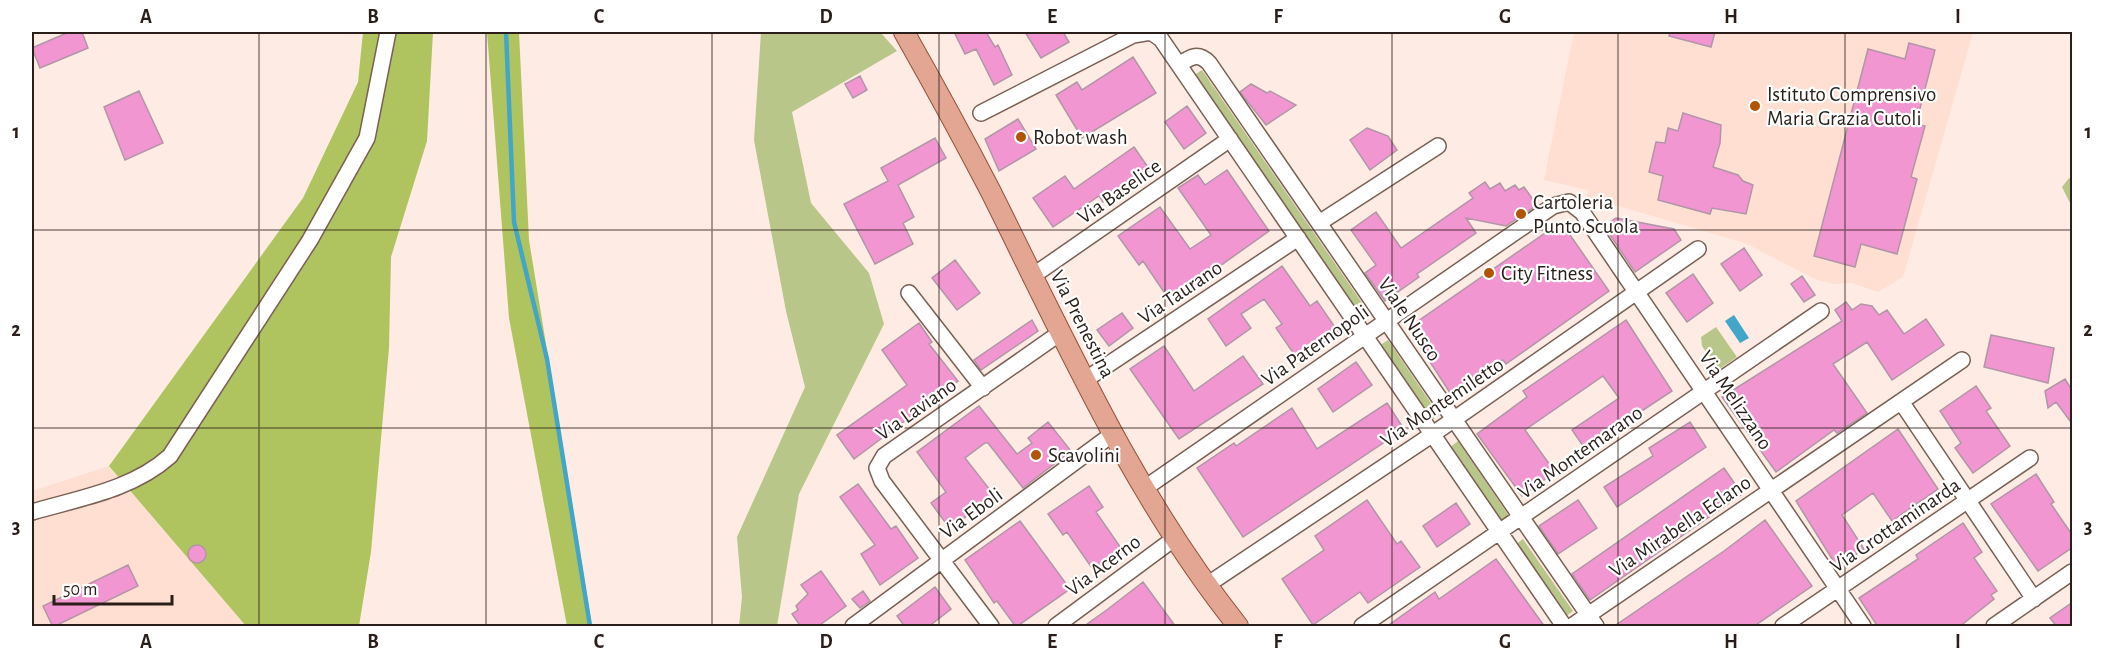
<svg xmlns="http://www.w3.org/2000/svg" width="2104" height="658" viewBox="0 0 2104 658" font-family="'Alegreya Sans',sans-serif">
<style>
.built{fill:#fedfd1}
.green{fill:#b8c689}
.forest{fill:#afc45e}
.water{fill:#41a6c7}
.lines{fill:none;stroke-linecap:round;stroke-linejoin:round}
.stream{stroke:#41a6c7;stroke-width:4.5}
.building{fill:#f196d1;stroke:#b196a7;stroke-width:1.5}
.minor-casing{stroke:#7a5f53;stroke-width:18}
.major-casing{stroke:#964f39;stroke-width:22}
.minor{stroke:#fff;stroke-width:15}
.major{stroke:#e3a692;stroke-width:20}
.grid{fill:none;stroke:#291e19;stroke-width:1.5;stroke-opacity:0.55}
.poi-dot{fill:#b25404;stroke:#fff;stroke-width:2}
.labels{text-anchor:middle;stroke-width:4.5;stroke-linejoin:round;paint-order:stroke}
.poi-label{font-size:21px;fill:#291e19;stroke:#fff;text-anchor:start}
.street-label{font-size:21px;fill:#291e19;stroke:#fff}
.neatline{fill:none;stroke:#291e19;stroke-width:2}
.grid-label{font-size:20px;text-anchor:middle;font-weight:bold;fill:#291e19}
</style>
<rect width="100%" height="100%" fill="#feebe3"/>
<path class="built" d="M1574,32h399l-70,245 -25,15 -26,-9 -17,1 -18,-4 -72,-37 -158,-46 1,-7 -44,-10z
M109,466l137,160h-214v-135z"/>
<path class="green" d="M761,32h119l17,19 -105,61 19,91 58,70 15,51 -85,170 -22,132h-38l3,-29 -5,-60 68,-150 -19,-76 -32,-171z
M1202,70l167,243 -8,6 -168,-243z
M2069,178l3,2v27l-10,-20z
M1716,327l21,30 -19,13 -16,-24 -1,-9z
M1388,340l51,75 -8,6 -52,-75z
M1458,441l51,75 -9,7 -51,-75z
M1523,539l50,72 -8,6 -50,-72z"/>
<path class="forest" d="M363,32h70l-6,109 -36,116 -2,91 -18,204 -12,74h-113l-137,-160 194,-268 55,-116z
M487,32h32l10,208 63,386h-25l-58,-308z"/>
<path class="water" d="M1734,315l15,23 -9,5 -15,-22z"/>
<g class="lines">
<path class="stream" d="M506,32l8,190 33,137 43,267"/>
</g>
<path class="building" d="M69,32h13l6,16 -48,20 -8,-20z
M954,32h32l9,15 3,-2 14,30 -18,10 -18,-36 -11,5z
M1025,32h38l6,10 -28,16z
M1670,32h45l-4,15 -42,-11z
M1909,43l26,7 -19,74 9,2 -14,51 6,2 -20,75 -36,-10 -6,23 -41,-11 54,-207 37,10z
M1133,57l23,36 -74,45 -26,-43 21,-13 5,8z
M860,76l7,14 -14,8 -8,-14z
M1251,84l16,9 3,-2 26,14 -30,20 -26,-33z
M139,91l24,52 -38,17 -21,-53z
M1187,106l19,27 -22,16 -19,-27z
M1683,113l38,12 -1,18 -7,24 25,8 5,6 10,4 -7,29 -34,-6 -2,6 -52,-14 5,-24 -14,-4 7,-30 9,1 3,-15 10,3z
M1018,119l18,30 -37,22 -14,-32z
M1367,128l21,8 9,14 -27,20 -20,-30z
M935,138l11,20 -48,27 16,32 -11,6 10,21 -38,20 -31,-60 44,-23 -7,-13z
M1134,147l16,23 -47,32 -4,-6 -46,31 -20,-29 32,-22 9,13z
M1227,170l42,61 -56,40 2,4 -43,29 -29,-43 -4,4 -21,-29 42,-29 30,42 21,-14 -33,-47 20,-13 7,10z
M1485,182l5,7 10,-6 5,8 10,-6 4,5 5,-3 13,18 -31,21 -40,-8 10,15 -59,41 2,3 -34,24 -20,-28 11,-8 -25,-35 25,-18 25,36 72,-50 -4,-5z
M1616,218l58,11 7,11 -46,32 -31,-46z
M1561,222l48,69 -103,73 -3,-4 -51,36 -44,-68z
M1744,248l18,27 -22,16 -19,-27z
M955,260l25,33 -23,17 -25,-32z
M1282,266l28,40 7,-5 22,32 -41,27 -22,-32 6,-4 -18,-25 -23,15 10,14 -25,18 -18,-27z
M1693,274l20,29 -26,19 -21,-29z
M1802,276l13,19 -11,7 -13,-18z
M1846,302l6,8 9,-6 11,2 7,9 8,-5 17,24 22,-15 18,26 -52,35 -25,-38 -34,22 34,49 -30,20 -3,-3 -58,42 -54,-75 120,-76 -7,-11z
M1122,313l11,15 -24,18 -12,-16z
M1032,320l6,11 -57,39 -7,-10z
M1626,320l46,71 -56,37 3,4 -31,21 -16,-23 47,-32 -16,-22 -78,54 30,42 -33,24 -45,-62 50,-37 -4,-6z
M919,323l13,19 -3,2 29,37 -104,78 -17,-24 70,-50 -25,-35z
M1991,335l63,13 -6,35 -64,-16z
M1164,346l30,45 49,-35 20,28 -84,55 -49,-70z
M1356,362l16,23 -39,27 -15,-23z
M2065,379l8,13v33l-17,-23 -8,6 -3,-17z
M1976,386l15,22 -5,3 24,35 -37,27 -18,-25 6,-5 -21,-32z
M1387,403l17,26 -161,108 -46,-69 37,-25 2,3 56,-38 25,41z
M979,406l38,48 15,-11 -4,-5 20,-16 23,29 -48,37 -35,-45h-3l-20,15 29,37 -44,34 -19,-26 15,-11 -29,-40z
M1690,422l16,25 -89,60 -13,-20 49,-31 -4,-8z
M1898,429l40,60 -46,32 -19,-28 -31,22 22,34 -27,18 -41,-66z
M1724,468l18,26 -152,106 -18,-26z
M2036,474l18,28 -3,2 22,32v11l-35,24 -47,-67z
M858,484l33,45 5,-3 22,32 -38,27 -19,-31 14,-9 -35,-48z
M1089,486l14,21 -7,5 27,39 -29,20 -27,-39 -4,3 -15,-21z
M1367,500l30,44 4,-3 19,26 -52,36 -8,-11 -47,33 -31,-46 42,-29 -9,-14z
M1578,500l19,28 -39,26 -19,-28z
M1456,503l14,21 -33,23 -14,-21z
M1765,520l47,66 -59,41h-140l111,-76z
M1020,521l50,68 -54,38 -19,-26 -3,2 -29,-43z
M1963,523l19,29 -8,6 23,33 -6,4 3,4 -35,28h-81l-19,-29 59,-39 -2,-4z
M188 554a9 9 0 1 1 18 0a9 9 0 1 1-18 0Z
M1496,559l49,68h-159l49,-35 4,7z
M128,565l10,21 -85,41 -10,-21z
M821,571l25,35 -29,21h-16l-9,-13 6,-4 -2,-4 12,-12 -7,-9z
M1143,582l33,45h-93l25,-18z
M935,587l16,22 -23,18h-23l-8,-11z
M863,591l7,10 -10,7 -8,-9z
M2073,602v25h-16l-7,-9z"/>
<g class="lines">
<g class="minor-casing">
<path id="minor" d="M1180,64c11,-7 18,-12 29,-1l387,563
M981,113l152,-78 18,-3 10,7 403,587
M1319,223l119,-77
M1031,277l199,-138
M909,293l74,95
M1085,380l213,-142
M1902,403l132,196
M1145,488l408,-282 16,-4 13,10 281,414
M32,512c48,-14 100,-22 138,-56l140,-216 57,-102 21,-106
M1207,585l226,-151 265,-185
M853,626l261,-193
M991,626l-109,-145 -5,-13 7,-12 176,-123
M1056,626l119,-88
M1362,626l459,-315
M1572,626l390,-266
M1783,626l247,-168
M1994,626l78,-54"/>
</g>
<g class="major-casing">
<path id="major" d="M904,32c30,53 59,106 87,160 74,148 143,304 247,434"/>
</g>
<use href="#minor" class="minor"/>
<use href="#major" class="major"/>
</g>
<path class="grid" d="M259,32v594M486,32v594M712,32v594M939,32v594M1165,32v594M1392,32v594M1618,32v594M1845,32v594M32,230h2040M32,428h2040"/>
<g class="poi-dot">
<circle cx="1755" cy="106" r="6"/>
<circle cx="1021" cy="137" r="6"/>
<circle cx="1521" cy="214" r="6"/>
<circle cx="1489" cy="273" r="6"/>
<circle cx="1036" cy="455" r="6"/>
</g>
<g class="labels">
<g class="poi-label">
<text x="1767" y="101">Istituto Comprensivo<tspan x="1767" dy="24">Maria Grazia Cutoli</tspan></text>
<text x="1033" y="144">Robot wash</text>
<text x="1533" y="209">Cartoleria<tspan x="1533" dy="24">Punto Scuola</tspan></text>
<text x="1501" y="280">City Fitness</text>
<text x="1048" y="462">Scavolini</text>
</g>
<g class="street-label">
<text transform="translate(1119 191) rotate(-35)" y="7">Via Baselice</text>
<text transform="translate(1180 292) rotate(-34)" y="7">Via Taurano</text>
<text transform="translate(1410 319) rotate(56)" y="7">Viale Nusco</text>
<text transform="translate(1083 324) rotate(63)" y="7">Via Prenestina</text>
<text transform="translate(1315 345) rotate(-35)" y="7">Via Paternopoli</text>
<text transform="translate(1736 400) rotate(56)" y="7">Via Melizzano</text>
<text transform="translate(1442 402) rotate(-34)" y="7">Via Montemiletto</text>
<text transform="translate(916 409) rotate(-35)" y="7">Via Laviano</text>
<text transform="translate(1580 452) rotate(-35)" y="7">Via Montemarano</text>
<text transform="translate(971 513) rotate(-36)" y="7">Via Eboli</text>
<text transform="translate(1895 525) rotate(-34)" y="7">Via Grottaminarda</text>
<text transform="translate(1680 526) rotate(-34)" y="7">Via Mirabella Eclano</text>
<text transform="translate(1103 565) rotate(-37)" y="7">Via Acerno</text>
</g>
</g>
<rect width="2104" height="658" fill="none" stroke="#ffffff" stroke-width="66"/>
<path d="M54 595v9h118v-9" fill="none" stroke="#291e19" stroke-width="3"/>
<text x="63" y="595" font-size="18" fill="#291e19" stroke="#ffffff" stroke-width="4.5" paint-order="stroke">50 m</text>
<rect x="33" y="33" width="2038" height="592" class="neatline"/>
<g class="grid-label">
<text x="146" y="23">A</text>
<text x="373" y="23">B</text>
<text x="599" y="23">C</text>
<text x="826" y="23">D</text>
<text x="1052" y="23">E</text>
<text x="1278" y="23">F</text>
<text x="1505" y="23">G</text>
<text x="1731" y="23">H</text>
<text x="1958" y="23">I</text>
<text x="16" y="138">1</text>
<text x="2088" y="138">1</text>
<text x="16" y="336">2</text>
<text x="2088" y="336">2</text>
<text x="16" y="533">3</text>
<text x="2088" y="533">3</text>
<text x="146" y="648">A</text>
<text x="373" y="648">B</text>
<text x="599" y="648">C</text>
<text x="826" y="648">D</text>
<text x="1052" y="648">E</text>
<text x="1278" y="648">F</text>
<text x="1505" y="648">G</text>
<text x="1731" y="648">H</text>
<text x="1958" y="648">I</text>
</g>
</svg>
